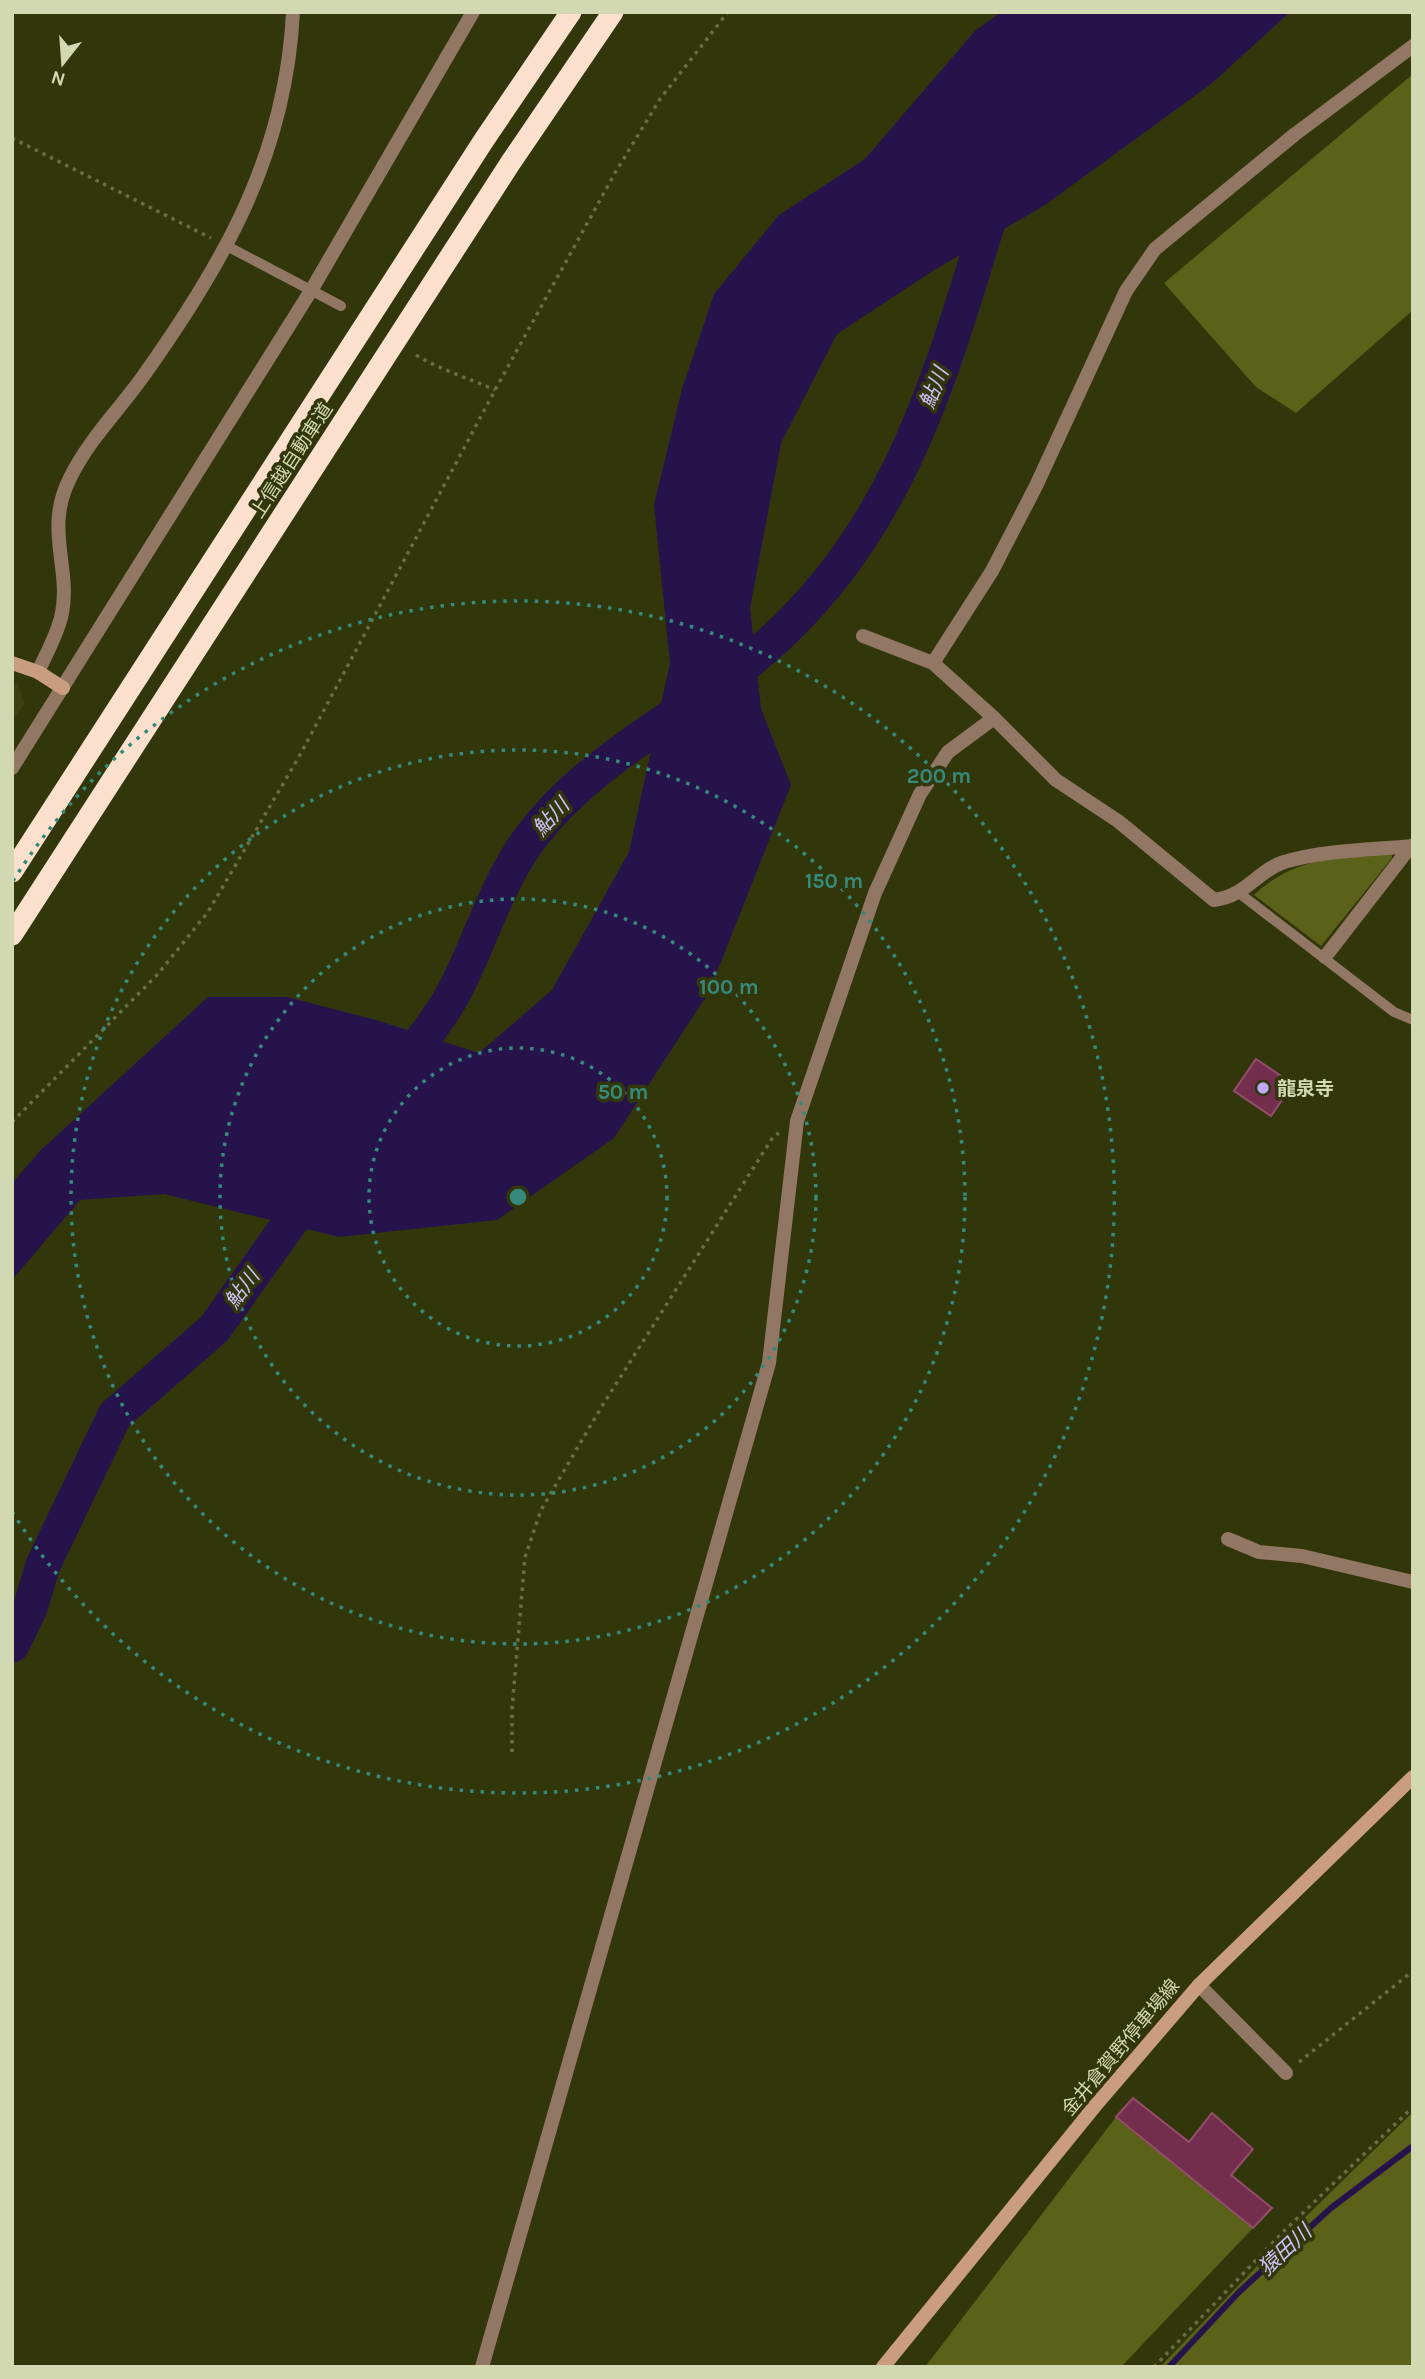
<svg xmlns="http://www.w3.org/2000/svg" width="1425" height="2379" viewBox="0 0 1425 2379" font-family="Karla,'Noto Sans JP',sans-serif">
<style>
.built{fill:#3c4010}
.green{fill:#5a6118}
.water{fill:#27134c}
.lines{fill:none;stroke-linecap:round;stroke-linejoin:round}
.stream{stroke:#27134c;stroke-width:6}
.river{stroke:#27134c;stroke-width:35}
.building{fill:#732e4d;stroke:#954d6b;stroke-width:2}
.path{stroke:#686d43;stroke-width:3.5;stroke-dasharray:3.5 5;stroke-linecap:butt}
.lane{stroke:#937765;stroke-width:10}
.street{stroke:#937765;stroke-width:14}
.secondary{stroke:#ca9d80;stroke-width:14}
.highway{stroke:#fce0ce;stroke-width:21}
.ring{fill:none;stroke:#368a7b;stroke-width:3.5;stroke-dasharray:3.5 7}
.poi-dot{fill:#bcaaf6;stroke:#32360b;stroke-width:2.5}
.labels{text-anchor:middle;stroke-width:7;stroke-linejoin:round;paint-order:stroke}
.street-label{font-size:19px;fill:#d2d8b1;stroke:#32360b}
.poi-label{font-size:19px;font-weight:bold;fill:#d2d8b1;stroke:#32360b;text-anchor:start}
.water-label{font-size:21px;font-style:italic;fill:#ccc0f7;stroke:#32360b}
.centre{fill:#368a7b;stroke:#32360b;stroke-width:3.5}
.ring-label{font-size:21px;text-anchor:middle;font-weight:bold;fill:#368a7b;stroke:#32360b;stroke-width:7;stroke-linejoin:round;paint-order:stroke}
</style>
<rect width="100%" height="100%" fill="#32360b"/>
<path class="built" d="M12,682l6,3 7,18 -13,19z"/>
<path class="green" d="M1413,74v236l-117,103 -40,-26 -92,-104z
M1392,853v5l-71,88 -67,-51c43,-40 83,-36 138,-42z
M1413,2112v255h-253l128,-133z
M1116,2117l137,111 -132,139h-196z"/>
<path class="water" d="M1001,12h289l-79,72 -166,121 -114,67 -94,62 -56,109 -31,165 11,101 30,76 -82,207 -95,146 -117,82 -158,17 -175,-43 -84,6 -68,80v-97l29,-33 167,-153h79l89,23 103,33 73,-63 77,-138 41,-189 -16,-158 28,-116 32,-95 65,-79 86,-56 110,-128z"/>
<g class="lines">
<path class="stream" d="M1169,2367l70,-75 92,-84 82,-62"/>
<path class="river" d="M396,1075c19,-26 41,-52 57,-81 27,-50 43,-111 78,-157 60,-80 155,-122 229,-185 143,-121 183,-285 236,-456
M12,1645l18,-37 13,-43 72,-150 99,-86 102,-143"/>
</g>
<path class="building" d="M1256,1059l37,25 -22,32 -37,-25z
M1133,2098l56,44 23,-29 41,36 -22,26 41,33 -19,20 -137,-111z"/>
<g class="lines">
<path class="path" d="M12,138l199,100
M416,355c25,15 52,23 79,35
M12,1122l146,-148 50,-62 92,-157 195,-365 120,-217 45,-74 68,-87
M512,1752v-43l13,-152 16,-47 61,-104 171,-269 6,-4
M1299,2062l114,-91
M1154,2367l130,-136 129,-124"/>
<path class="lane" d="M225,245l116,61
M1239,893l155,119 19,8"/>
<path class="street" d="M863,636l70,27 61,55 62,62 62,41 96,79c32,-4 43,-29 70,-38 41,-12 87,-12 129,-16
M933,663l59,-92 44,-85 90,-195 29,-42 139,-114 119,-89
M38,672c8,-18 20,-38 24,-59 9,-46 -18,-84 8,-135 19,-39 50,-69 74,-103 81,-114 142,-221 149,-363
M12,768l300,-479 161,-277
M1325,957l86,-111
M1228,1539l31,13 43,4 111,26
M1199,1985l87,88
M482,2367l287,-1004 28,-242 78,-228 45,-99 28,-42 46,-34"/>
<path class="secondary" d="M12,663l26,9 25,16
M883,2367l212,-261 104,-121 214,-208"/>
<path class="highway" d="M12,872l472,-732 87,-128
M12,935l499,-773 102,-150"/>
</g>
<g class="ring">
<circle cx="518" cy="1197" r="149"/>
<circle cx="518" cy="1197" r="298"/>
<circle cx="518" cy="1197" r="447"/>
<path d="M13 881A596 596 0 1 1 13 1513"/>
</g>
<circle class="poi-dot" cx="1263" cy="1088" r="7"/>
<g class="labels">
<g class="street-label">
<text transform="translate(291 460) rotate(-57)" y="7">上信越自動車道</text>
<text transform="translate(1120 2047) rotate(-50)" y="7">金井倉賀野停車場線</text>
</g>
<g class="poi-label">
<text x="1277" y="1095">龍泉寺</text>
</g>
<g class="water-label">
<text transform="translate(934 388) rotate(-68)" y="7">鮎川</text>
<text transform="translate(551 817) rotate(-47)" y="7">鮎川</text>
<text transform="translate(242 1289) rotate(-54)" y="7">鮎川</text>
<text transform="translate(1285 2250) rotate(-43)" y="7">猿田川</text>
</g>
</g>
<circle cx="518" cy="1197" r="10" class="centre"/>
<g class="ring-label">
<text x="939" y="783">200 m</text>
<text x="834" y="888">150 m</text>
<text x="729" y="994">100 m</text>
<text x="623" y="1099">50 m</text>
</g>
<rect width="1425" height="2379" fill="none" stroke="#d2d8b1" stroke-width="28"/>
<g transform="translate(63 63) rotate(197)" stroke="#32360b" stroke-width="5" paint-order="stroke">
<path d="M0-5L12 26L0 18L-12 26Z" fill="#d2d8b1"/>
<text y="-10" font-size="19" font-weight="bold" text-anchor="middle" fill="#d2d8b1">N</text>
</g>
</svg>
